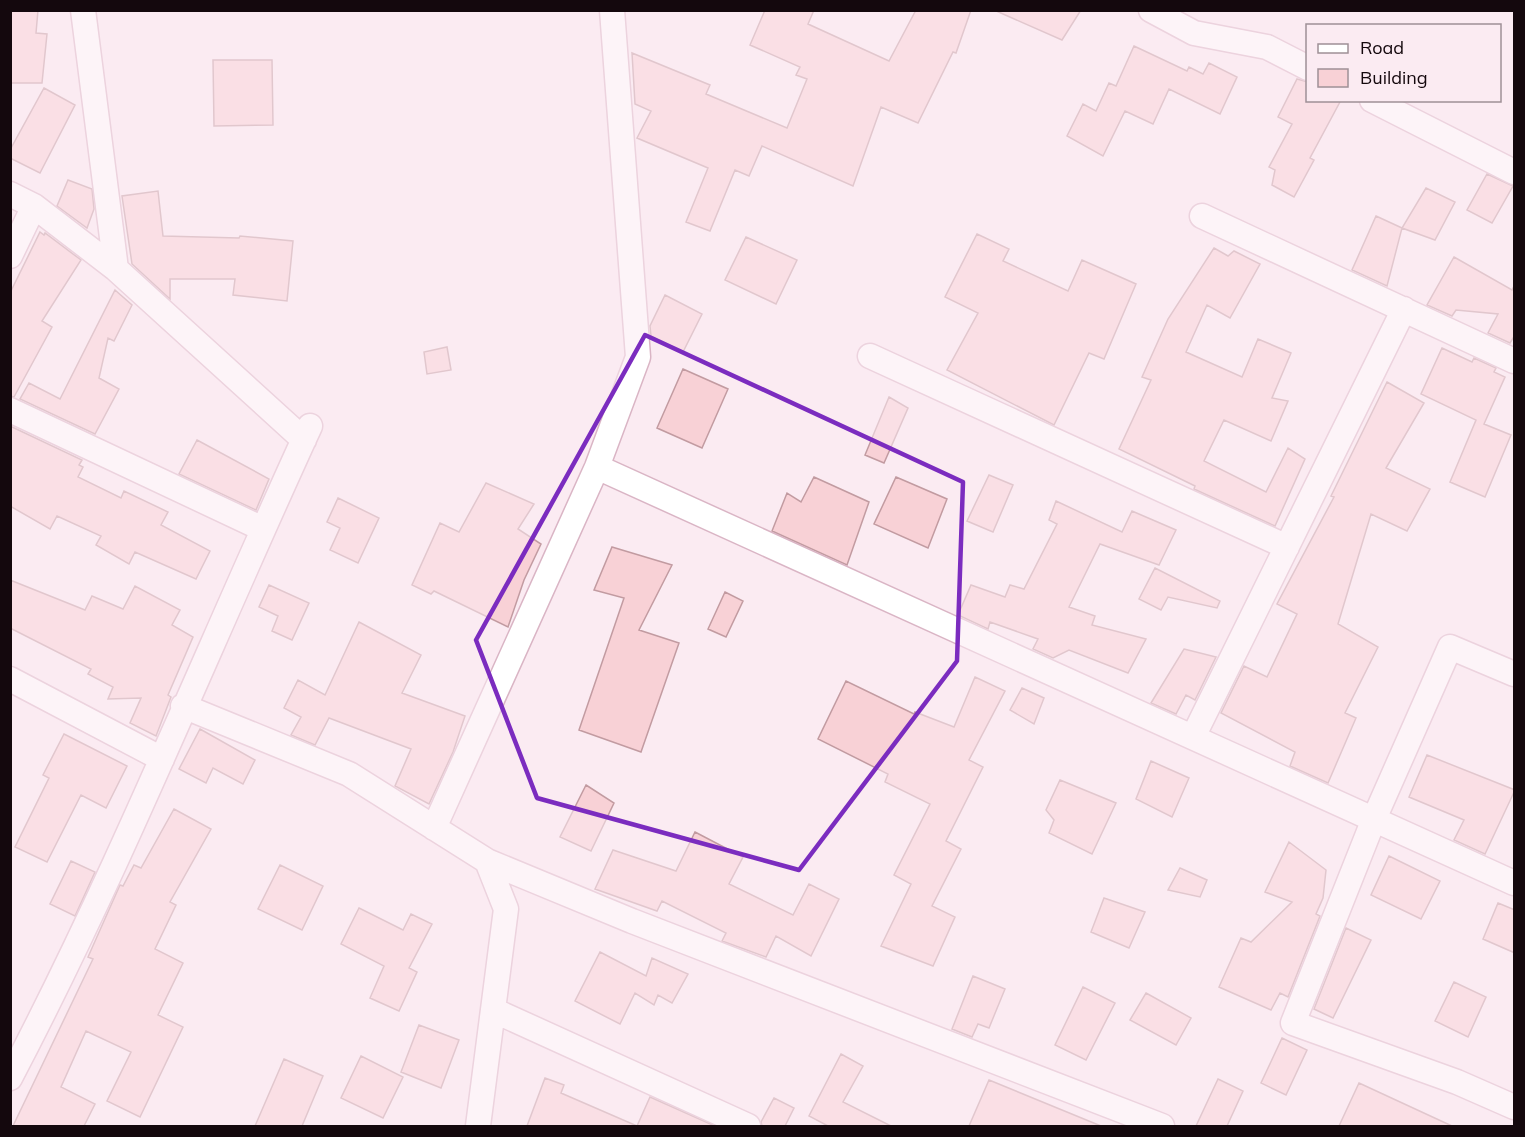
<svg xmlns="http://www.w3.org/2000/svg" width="1525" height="1137" viewBox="0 0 1525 1137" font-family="Mulish,sans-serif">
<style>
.building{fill:#f8d1d6;stroke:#c29ba1;stroke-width:1.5}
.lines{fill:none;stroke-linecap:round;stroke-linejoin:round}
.minor-casing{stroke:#dab5c5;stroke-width:27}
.minor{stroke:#fff;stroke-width:24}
.marked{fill:none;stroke:#7b2cbf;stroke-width:4.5;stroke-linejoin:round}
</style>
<rect width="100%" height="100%" fill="#fbebf2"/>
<path class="building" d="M10,10h28l-2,23 11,1 -5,49h-32z
M765,10h49l-6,14 81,37 27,-51h55l-15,43 -3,-1 -35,71 -37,-16 -28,79 -91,-40 -13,30 -14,-6 -25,61 -24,-9 22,-54 -71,-30 14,-27 -16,-7 -3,-51 78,32 -4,9 81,34 20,-49 -11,-4 4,-8 -50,-22z
M994,10h87l-19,30z
M1134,46l53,25 2,-4 14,7 6,-11 28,14 -17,37 -51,-25 -16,35 -28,-13 -22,45 -36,-20 16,-32 13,7 13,-28 7,3z
M213,60h59l1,65 -59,1z
M1297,79l11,3v18h33l-31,58 4,2 -20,37 -22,-12 3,-15 -6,-3 23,-43 -14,-7z
M44,88l31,17 -35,68 -30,-15v-8z
M1487,174l26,12 -21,37 -25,-13z
M68,180l24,9 2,20 -7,19 -30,-22z
M1426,188l29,14 -20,38 -33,-12z
M158,191l5,45 76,2 1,-2 53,5 -6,60 -54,-6 2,-16h-65v20l-38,-35 -10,-68z
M1376,216l26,12 -15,58 -35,-16z
M40,232l4,3 1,-2 36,27 -39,61 10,6 -38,70 -4,-1v-103z
M977,234l32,15 -6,12 65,30 14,-31 54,24 -32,75 -15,-6 -35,72 -107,-55 31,-57 -33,-16z
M746,237l51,23 -21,44 -51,-24z
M1214,248l14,8 6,-5 26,13 -30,54 -23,-13 -21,47 56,25 16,-38 33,14 -19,45 16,3 -17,40 -47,-21 -20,41 62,31 22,-44 17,11 -30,67 -81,-37 1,-3 -76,-37 32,-69 -9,-3 26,-58z
M1454,257l58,33 3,-6v51l-5,8 -22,-10 10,-19 -42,-4 -4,6 -25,-11z
M115,290l17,15 -18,36 -6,-3 -9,40 20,11 -24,45 -75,-35 9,-16 31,16z
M665,295l37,19 -19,38 -32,-16 -1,-10z
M447,347l4,23 -24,4 -3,-22z
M1442,348l30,14 2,-4 22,10 -2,4 11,5 -21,47 27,11 -26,62 -35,-15 26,-62 -55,-26z
M683,369l45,20 -26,59 -45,-20z
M1387,382l37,21 -38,65 44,21 -23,42 -36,-17 -33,110 40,23 -33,66 11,5 -28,65 -38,-17 5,-14 -74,-39 23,-47 23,11 30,-63 -20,-10 57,-107 -3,-1z
M889,397l19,11 -24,55 -19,-8z
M10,426l72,34 -3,5 4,2 -5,10 43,21 3,-7 44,21 -7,13 49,26 -14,28 -61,-27 -6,12 -33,-19 5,-9 -44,-20 -7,13 -40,-23z
M197,440l72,39 -13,31 -77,-36z
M989,475l24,10 -20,47 -26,-11z
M814,477l55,25 -22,63 -75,-34 15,-38 14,9z
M896,477l51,22 -19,49 -54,-24z
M486,483l48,21 -16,25 23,15 -17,36 -16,47 -74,-36 -3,3 -19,-9 28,-62 19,9z
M338,498l41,20 -21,45 -28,-13 10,-22 -13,-6z
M1056,501l66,31 10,-21 44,19 -17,35 -59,-21 -31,63 26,9 -3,9 54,14 -18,34 -59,-23 -16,8 -20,-9 5,-10 -48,-17 -2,7 -30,-14 13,-30 34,12 5,-12 14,4 33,-65 -8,-4z
M612,547l60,18 -33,65 40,13 -38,109 -62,-22 45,-132 -30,-8z
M1155,568l65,33 -3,7 -49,-11 -7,13 -22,-11z
M10,580l75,30 7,-14 31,13 12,-23 45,24 -8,15 21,12 -25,58 3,2 -15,39 -26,-13 11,-25 -33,1 5,-12 -25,-13 3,-5 -81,-41z
M269,585l40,18 -17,37 -20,-9 6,-15 -19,-9z
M725,592l18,9 -17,36 -18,-8z
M359,622l62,33 -19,38 63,23 -12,36 -24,52 -34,-18 16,-37 -82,-31 -14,27 -24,-10 10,-18 -17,-9 14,-28 27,15z
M1184,649l32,8 -21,43 -9,-5 -10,19 -25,-11z
M975,677l30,14 -36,69 14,7 -37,74 15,8 -29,57 23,11 -22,49 -52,-20 30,-62 -17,-9 36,-71 -45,-22 3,-8 -70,-35 28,-58 68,33 1,-2 39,15z
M1022,688l22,10 -10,26 -24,-14z
M200,729l55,31 -12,24 -30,-16 -7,15 -27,-14z
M64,734l63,32 -21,42 -25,-13 -34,67 -32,-15 34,-69 -6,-3z
M1427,755l88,35 -30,64 -31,-14 10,-20 -55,-23z
M1151,761l38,17 -17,39 -36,-18z
M1060,780l56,23 -24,51 -43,-21 5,-13 -8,-10z
M586,785l28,18 -23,48 -31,-14z
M174,809l37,20 -41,73 6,3 -21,44 28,14 -25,52 25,12 -43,90 -33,-16 24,-49 -45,-21 -25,56 34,17 -11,22h-71l80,-167 -5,-2 32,-72 3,1 11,-21 7,3z
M695,832l48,25 -14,27 64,31 16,-31 30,15 -28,57 -35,-20 -10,21 -44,-16 4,-8 -64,-32 -5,10 -62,-22 18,-39 63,21z
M1289,842l37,28 -3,28 -7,16 4,2 -32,81 -8,-4 -9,17 -52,-23 22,-49 10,4 41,-40 -27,-10z
M1389,856l51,25 -19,38 -50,-24z
M71,861l24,11 -20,44 -25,-12z
M280,865l43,21 -21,44 -44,-21z
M1180,868l27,12 -7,17 -32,-7z
M1104,898l41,14 -16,36 -38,-16z
M1498,903l17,7v43l-32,-14z
M359,908l44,22 8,-16 21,10 -23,44 8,4 -18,39 -29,-13 14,-32 -43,-22z
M1346,928l25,12 -38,78 -19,-9z
M600,952l46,24 6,-18 36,16 -16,29 -14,-8 -4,10 -19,-12 -15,31 -45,-23z
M973,976l32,13 -16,39 -11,-4 -6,13 -20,-8z
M1454,982l32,15 -18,40 -33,-16z
M1083,987l32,16 -29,57 -31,-15z
M1146,993l45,25 -15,27 -46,-25z
M419,1025l40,15 -18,48 -40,-16z
M1282,1038l25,12 -21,45 -25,-12z
M841,1054l22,12 -20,36 48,24h-63l-19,-10z
M361,1056l42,21 -20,41 -42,-20z
M284,1059l39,17 -21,50h-47z
M545,1078l19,7 -3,8 76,33 13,-29 65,29h-188z
M1218,1079l25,12 -16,35h-31z
M989,1080l112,46h-132z
M1359,1083l93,43h-113z
M774,1098l20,10 -9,18h-23l-1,-4z"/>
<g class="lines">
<g class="minor-casing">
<path id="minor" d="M83,10l33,259
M1151,10l43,23 73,14 41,21
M1372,100l142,72
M10,194l24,12 82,63 188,171
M1202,216l312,145
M10,256l24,-50
M870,356l417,191
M10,410l253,119
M597,467l917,416
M1514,674l-64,-27 -76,172 -81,204 164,59 57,25
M10,679l152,80
M183,706l166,68 138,87 19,48 -28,217
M1193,737l211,-428
M434,828l163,-361 41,-110 -26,-347
M487,861l145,60 530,205
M493,1010l255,116
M10,1078c111,-212 200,-435 300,-652"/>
</g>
<use href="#minor" class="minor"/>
</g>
<path d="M0 0H1525V1137H0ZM645,335l318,147 -6,179 -158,209 -262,-72 -61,-158z" fill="#fbebf2" fill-opacity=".55" fill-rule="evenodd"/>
<path class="marked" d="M645,335l318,147 -6,179 -158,209 -262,-72 -61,-158z"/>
<rect width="1525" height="1137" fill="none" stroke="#14080d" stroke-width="24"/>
<rect x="1306" y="24" width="195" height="78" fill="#fbebf2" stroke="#9f9096" stroke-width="1.5"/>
<rect x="1318" y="44" width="30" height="9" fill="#ffffff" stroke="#9f9096" stroke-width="1.5"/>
<text x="1360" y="54" font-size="18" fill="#14080d">Road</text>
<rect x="1318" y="69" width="30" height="18" fill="#f8d1d6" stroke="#9f9096" stroke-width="1.5"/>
<text x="1360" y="84" font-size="18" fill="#14080d">Building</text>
</svg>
